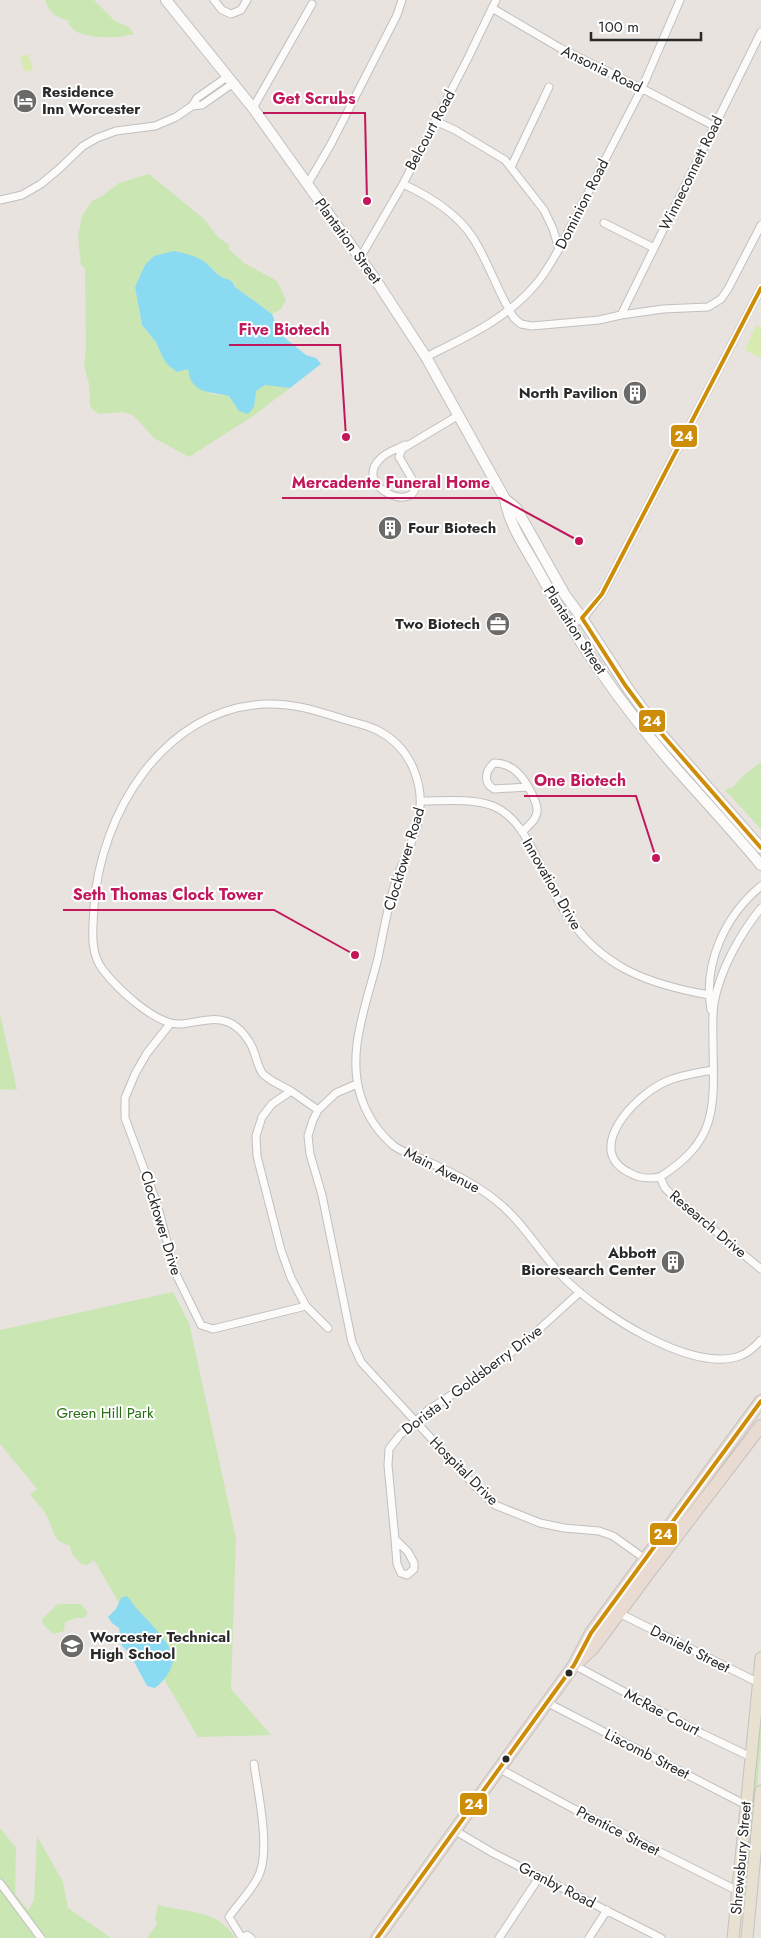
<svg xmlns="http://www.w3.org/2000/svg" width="761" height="1938" viewBox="0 0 761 1938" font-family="Jost,sans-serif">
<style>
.green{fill:#cae6b3}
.pitch{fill:#d7ebb0}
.water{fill:#8adaf2}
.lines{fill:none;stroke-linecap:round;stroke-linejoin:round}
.street-casing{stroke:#c1bfc0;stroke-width:9}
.secondary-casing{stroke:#c1bfc0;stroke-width:12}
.primary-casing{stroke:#c4c2c0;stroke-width:13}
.highway-casing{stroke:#c4c2c0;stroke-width:14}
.street{stroke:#fcfbfa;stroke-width:7}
.secondary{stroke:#fcfbfa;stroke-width:10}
.primary{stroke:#e8e1d1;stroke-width:11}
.highway{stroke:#e9dbd2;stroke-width:12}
.bus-1-casing{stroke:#fff;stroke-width:8}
.bus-1{stroke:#ce8d08;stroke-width:4}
.bus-dot{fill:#292929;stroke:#fff;stroke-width:2}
.labels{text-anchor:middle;stroke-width:4;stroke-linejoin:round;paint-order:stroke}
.street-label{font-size:15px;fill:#292929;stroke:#fff}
.poi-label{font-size:15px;font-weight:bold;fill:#292929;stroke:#fff;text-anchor:start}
.park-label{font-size:15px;fill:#286d13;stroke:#fff}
.leader{fill:none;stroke:#c2185b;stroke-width:2}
.callout-dot{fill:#c2185b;stroke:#fff;stroke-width:2}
.callout-label{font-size:16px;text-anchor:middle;font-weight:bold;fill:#c2185b;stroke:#fff;stroke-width:4;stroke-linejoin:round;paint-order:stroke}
.line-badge{stroke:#fff;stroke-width:2}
.badge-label{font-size:14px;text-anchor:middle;font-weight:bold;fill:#fff}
</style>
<rect width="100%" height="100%" fill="#e8e3de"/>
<path class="green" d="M45,0h49l21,21 14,6 5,7c-15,5 -64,7 -66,-14 -12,-1 -20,-10 -23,-20z
M149,174l55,45 14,18 11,8v4l15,14 33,18 9,19 -5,9 -9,5 -37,-27 -1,-4 -13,-6 -18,-16 -58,4 -10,22 7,38 14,17 6,14 26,13 23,25 18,2 10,15 15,-4 1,-16 10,-7 25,4 -37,28 -64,41 -35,-19 -21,-23 -10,-3 -24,2 -6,-4 -3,-5 -1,-21 -5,-19 2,-16 -1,-81 -4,-3 -3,-28 4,-21 10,-15 10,-5 17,-13z
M761,762v67l-36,-39 8,-3 11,-12z
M0,1011v3l17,76 -17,-1z
M173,1292l16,31 47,215 -5,151 40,46 -73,2 -104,-177 -7,5 -6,-1 -9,-10 -2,-8 -11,-5 -4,-5 -9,-22 -16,-20 7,-5 -37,-45v-114z
M58,1604h23l7,9 -4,5h-8l-11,4 -1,9 -11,3 -10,-10 -1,-5z
M759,1718h2v27l-15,158 -5,-1z
M0,1828l16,20 -1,46 13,16 6,-10 3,-64 26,46 5,26 43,30h-111z
M158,1905c29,8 60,4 77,33h-88l10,-14 -2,-6z"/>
<path class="pitch" d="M28,54l5,16 -8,2 -5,-15z
M756,325l5,3v30l-16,-8z"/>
<path class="water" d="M174,251c10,2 22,5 31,11 5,4 9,10 15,14 6,4 12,2 15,11l37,27 8,20 26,21 10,3 5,6 -31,24 -25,-3 -9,6 -2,16 -6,7 -9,-3 -10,-15c-19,-5 -38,-1 -41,-27l-11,3 -10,-8 -5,-8 -6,-14 -14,-17 -7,-38 10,-22 9,-9z
M127,1596c4,4 6,9 10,13 10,11 35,34 36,50 0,11 -10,23 -18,29l-8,-2 -17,-32 -8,-8 -3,-18 -7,-5 -4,-6 8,-8 5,-11z"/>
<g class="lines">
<g class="street-casing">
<path id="street" d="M214,0l8,10 9,4 10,-4 6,-10
M492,8l68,40 79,39 75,39
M192,106l10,-1 30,-21
M253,108l59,-104
M435,121l20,9 50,30 39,50 9,19 6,20
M511,167l38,-80
M403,184c26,12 54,29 70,54 16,25 25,55 41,80l7,6 11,2 67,-6 22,-5 42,-6 45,-2 13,-8 7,-10 33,-64
M307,185l24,-41 66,-129 5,-15
M0,200l22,-5 19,-11 18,-15 24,-23 14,-8 19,-7 39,-5 21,-9 16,-11 5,-8 30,-21
M604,223l50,25
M360,258l43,-74 65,-126 28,-58
M621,315l140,-283
M426,357c40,-20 81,-38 110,-73 9,-10 16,-23 23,-35l83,-161 38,-88
M405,445c-8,4 -19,7 -25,14 -28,28 37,55 35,25l-16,-27 3,-8 57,-34
M572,625l14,-10 16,-21 159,-306
M421,801c23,0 51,-3 72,5 22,9 34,32 44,52 9,18 17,37 28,54 35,55 82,72 144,83
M522,832c6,-6 16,-13 15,-23 0,-5 -3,-10 -5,-15 -8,-16 -18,-31 -38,-31 -9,8 -11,20 0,26l34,-2
M711,1010c-8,-47 14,-94 50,-124
M170,1024l-23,29 -12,21 -10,24v20l32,86 18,68 26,53 12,4 93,-23
M713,1070c-16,3 -33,5 -48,12 -29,13 -83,68 -35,91 8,5 20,6 30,4 58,-37 54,-69 53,-132 0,-14 -1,-28 1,-42 6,-33 26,-69 47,-95
M291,1091c-9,-5 -21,-10 -28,-17 -5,-6 -6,-15 -9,-22 -4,-12 -14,-25 -26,-30 -16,-6 -32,1 -48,2 -25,1 -63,-36 -77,-54 -14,-18 -10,-42 -9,-63 6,-93 70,-200 173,-203 28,-1 53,8 79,16 10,3 21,5 31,10 36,18 50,59 40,96 -6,21 -17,40 -23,61 -7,23 -11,47 -16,71 -11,45 -33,96 -16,142 6,17 18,34 32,46 11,8 25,11 37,17 22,10 44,21 63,36 28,21 45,53 69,78 33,34 131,99 179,78 8,-3 13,-9 19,-15
M318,1110l-5,10 -5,16 2,18 12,41 30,147 9,20 113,123 21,20 45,18 24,5 35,3 14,5 35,25
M660,1177l5,11 7,7 89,74
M328,1328l-22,-22 -15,-28 -10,-28 -24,-94 -1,-20 6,-19 10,-13 19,-13 27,19 18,-17 21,-9
M395,1539l2,25 4,9 6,2 7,-6v-6l-6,-11 -13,-13 -7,-74 1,-16 11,-14 28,-25 39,-25 57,-42 56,-51
M619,1613l142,71
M574,1665l129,69 48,23
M548,1703l198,102
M500,1769l74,40 164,82
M454,1830l39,23 168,85
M0,1883l41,55
M242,1938l-13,-21c9,-13 21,-25 28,-38 15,-25 1,-86 -3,-115
M242,1938l5,-3 4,3
M499,1938l41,-62
M589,1938l18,-28"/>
</g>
<g class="secondary-casing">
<path id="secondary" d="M166,0l87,108 122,171 51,78 79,142c4,26 21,49 33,71 38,70 84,136 136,196 29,33 59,65 87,99
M505,499l11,9 49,87 17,23 49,75 32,43 98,112"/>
</g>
<g class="primary-casing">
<path id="primary" d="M733,1938l28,-280
M747,1938l14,-147"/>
</g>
<g class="highway-casing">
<path id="highway" d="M580,1660l13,-12 57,-77 111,-145
M377,1938l187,-259 10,-14 17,-32 170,-232"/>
</g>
<use href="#street" class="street"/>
<use href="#secondary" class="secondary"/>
<use href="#primary" class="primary"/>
<use href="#highway" class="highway"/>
<g class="bus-1-casing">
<path id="bus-1" d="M761,288l-159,306 -20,24 43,67 35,47 101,116
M377,1938l197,-273 17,-32 170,-232"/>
</g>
<use href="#bus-1" class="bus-1"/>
</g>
<defs>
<g id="hotel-disc" transform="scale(1.25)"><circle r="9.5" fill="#6c6a68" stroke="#fff"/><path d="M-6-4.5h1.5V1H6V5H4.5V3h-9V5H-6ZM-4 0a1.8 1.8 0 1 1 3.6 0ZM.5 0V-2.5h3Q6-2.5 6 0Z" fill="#fff"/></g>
<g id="building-disc" transform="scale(1.25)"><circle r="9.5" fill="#6c6a68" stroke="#fff"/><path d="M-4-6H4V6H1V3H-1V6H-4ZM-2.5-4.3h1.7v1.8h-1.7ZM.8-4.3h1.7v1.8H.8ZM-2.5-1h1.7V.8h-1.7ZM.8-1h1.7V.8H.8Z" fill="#fff"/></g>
<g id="office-disc" transform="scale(1.25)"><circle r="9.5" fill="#6c6a68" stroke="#fff"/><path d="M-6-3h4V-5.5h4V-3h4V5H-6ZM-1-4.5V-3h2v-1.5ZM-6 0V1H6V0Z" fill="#fff"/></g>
<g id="school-disc" transform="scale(1.25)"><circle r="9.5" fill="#6c6a68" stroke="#fff"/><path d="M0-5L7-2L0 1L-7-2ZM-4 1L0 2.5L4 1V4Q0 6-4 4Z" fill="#fff"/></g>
</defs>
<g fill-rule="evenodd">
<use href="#hotel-disc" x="25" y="101"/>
<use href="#building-disc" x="635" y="393"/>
<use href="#building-disc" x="390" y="528"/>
<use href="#office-disc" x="498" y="624"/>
<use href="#building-disc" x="673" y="1262"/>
<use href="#school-disc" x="72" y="1646"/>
</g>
<g class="bus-dot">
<circle cx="569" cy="1673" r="4.5"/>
<circle cx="506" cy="1759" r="4.5"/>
</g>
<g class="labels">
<g class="street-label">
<text transform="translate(602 69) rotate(26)" y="5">Ansonia Road</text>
<text transform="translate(430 130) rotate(-62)" y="5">Belcourt Road</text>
<text transform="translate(691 173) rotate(-64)" y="5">Winneconnett Road</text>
<text transform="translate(582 204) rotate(-63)" y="5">Dominion Road</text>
<text transform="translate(348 241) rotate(54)" y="5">Plantation Street</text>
<text transform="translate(575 630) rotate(57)" y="5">Plantation Street</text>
<text transform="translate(404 859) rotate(-73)" y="5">Clocktower Road</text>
<text transform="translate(552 884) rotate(60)" y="5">Innovation Drive</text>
<text transform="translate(442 1170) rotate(27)" y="5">Main Avenue</text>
<text transform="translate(161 1223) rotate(73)" y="5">Clocktower Drive</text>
<text transform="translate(708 1224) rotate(40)" y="5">Research Drive</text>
<text transform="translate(472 1380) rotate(-37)" y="5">Dorista J. Goldsberry Drive</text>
<text transform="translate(464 1471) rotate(45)" y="5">Hospital Drive</text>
<text transform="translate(690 1649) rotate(27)" y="5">Daniels Street</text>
<text transform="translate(662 1712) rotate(28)" y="5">McRae Court</text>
<text transform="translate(647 1754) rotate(27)" y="5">Liscomb Street</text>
<text transform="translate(618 1831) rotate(27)" y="5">Prentice Street</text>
<text transform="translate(741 1858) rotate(-85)" y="5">Shrewsbury Street</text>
<text transform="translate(557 1885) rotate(27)" y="5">Granby Road</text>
</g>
<g class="poi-label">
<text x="42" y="97">Residence<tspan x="42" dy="17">Inn Worcester</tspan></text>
<text x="618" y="398" text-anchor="end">North Pavilion</text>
<text x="408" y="533">Four Biotech</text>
<text x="480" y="629" text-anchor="end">Two Biotech</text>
<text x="656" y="1258" text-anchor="end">Abbott<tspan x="656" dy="17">Bioresearch Center</tspan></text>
<text x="90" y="1642">Worcester Technical<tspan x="90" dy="17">High School</tspan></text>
</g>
<g class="park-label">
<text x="105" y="1418">Green Hill Park</text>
</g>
</g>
<path class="leader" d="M367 201L365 113H263M346 437L340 345H229M579 541L500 498H282M656 858L636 796H524M355 955L274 910H63"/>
<g class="callout-dot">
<circle cx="367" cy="201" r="5"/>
<circle cx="346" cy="437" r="5"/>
<circle cx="579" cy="541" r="5"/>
<circle cx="656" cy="858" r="5"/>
<circle cx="355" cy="955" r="5"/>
</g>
<g class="callout-label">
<text x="314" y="104">Get Scrubs</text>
<text x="284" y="335">Five Biotech</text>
<text x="391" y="488">Mercadente Funeral Home</text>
<text x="580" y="786">One Biotech</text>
<text x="168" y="900">Seth Thomas Clock Tower</text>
</g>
<g class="line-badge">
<rect x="670" y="424" width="28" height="24" rx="5" fill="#ce8d08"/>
<rect x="638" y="709" width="28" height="24" rx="5" fill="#ce8d08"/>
<rect x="649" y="1522" width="29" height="24" rx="5" fill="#ce8d08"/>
<rect x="459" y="1792" width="29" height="24" rx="5" fill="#ce8d08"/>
</g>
<g class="badge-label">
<text x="684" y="441">24</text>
<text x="652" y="726">24</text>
<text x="663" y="1539">24</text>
<text x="474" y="1809">24</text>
</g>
<path d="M591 32v8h110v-8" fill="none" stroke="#292929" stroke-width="2.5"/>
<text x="598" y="32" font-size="15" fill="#292929" stroke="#ffffff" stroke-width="4" paint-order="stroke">100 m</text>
</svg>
